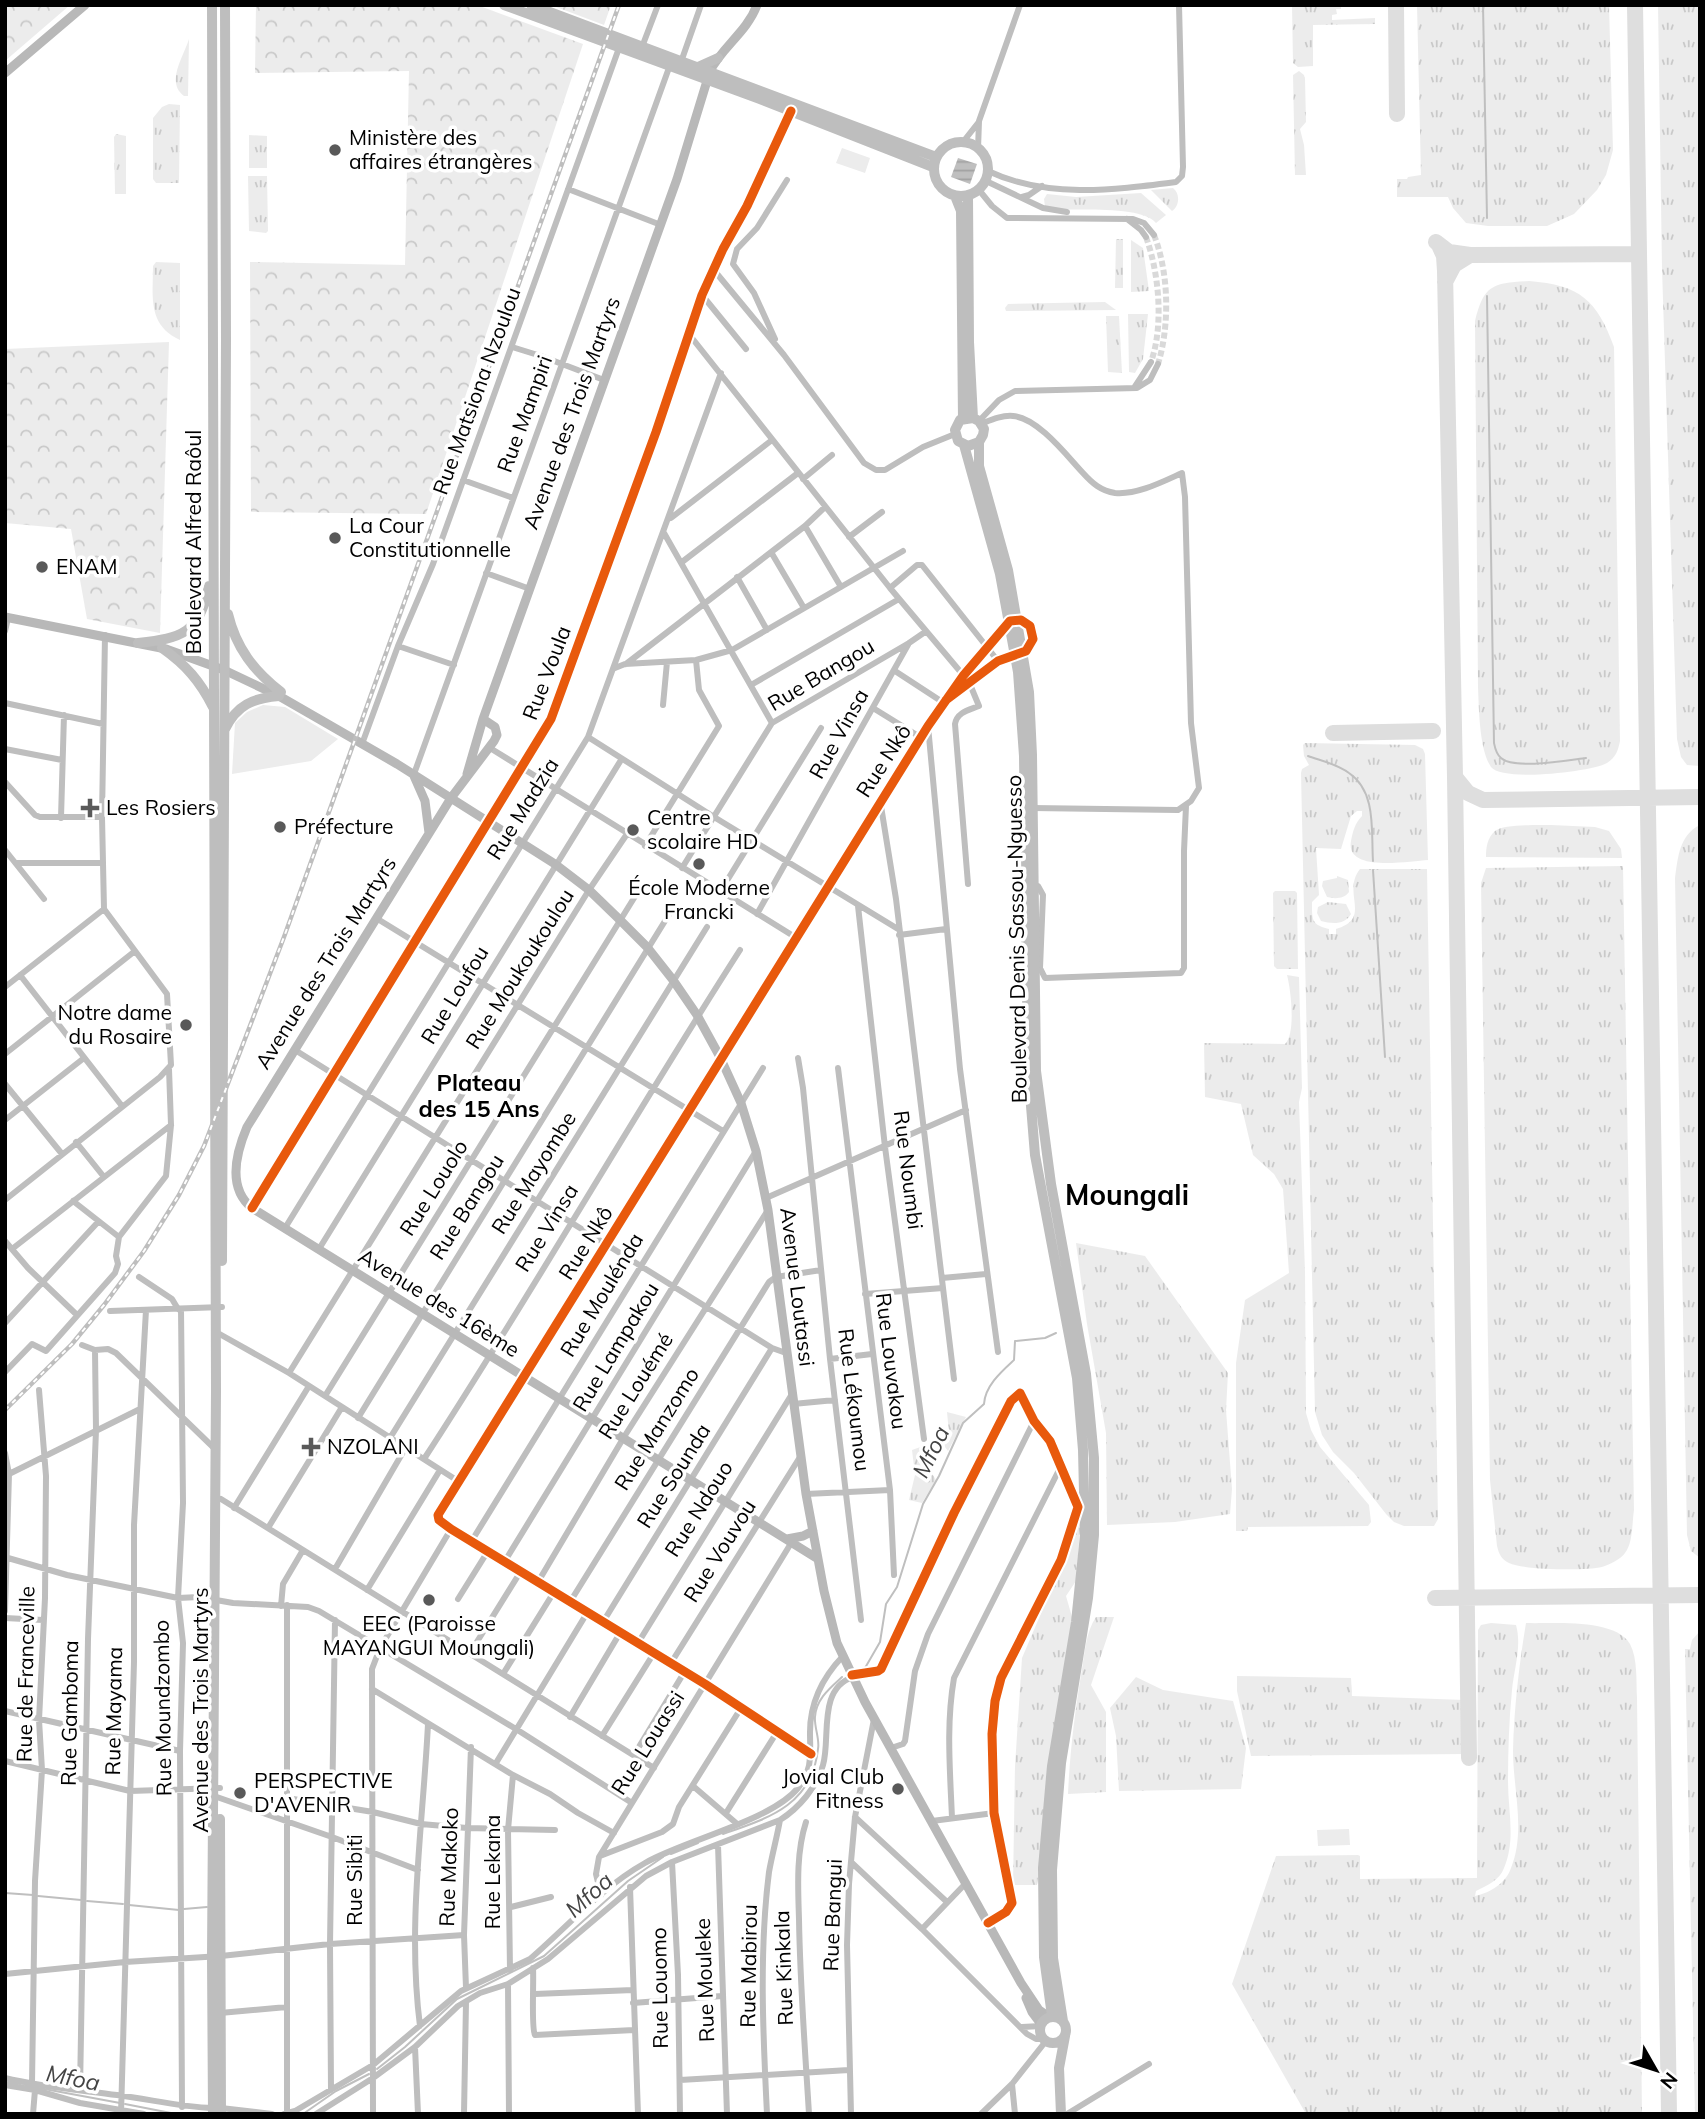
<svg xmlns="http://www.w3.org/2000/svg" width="1705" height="2119" viewBox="0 0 1705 2119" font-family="Mulish,sans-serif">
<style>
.grass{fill:url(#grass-tufts)}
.forest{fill:url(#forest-crowns)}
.green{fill:#ececec}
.water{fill:url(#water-rules)}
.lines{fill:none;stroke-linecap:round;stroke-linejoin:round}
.stream{stroke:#bfbfbf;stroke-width:2}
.taxiway{stroke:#dedede;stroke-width:16}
.minor-tunnel{stroke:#d9d9d9;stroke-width:6;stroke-dasharray:6 3;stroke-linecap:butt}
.minor{stroke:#bebebe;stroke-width:6}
.secondary{stroke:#b8b8b8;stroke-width:9}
.primary{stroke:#bebebe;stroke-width:10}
.rail-casing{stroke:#bebebe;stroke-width:4.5}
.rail{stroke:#fff;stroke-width:2;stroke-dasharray:5;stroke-linecap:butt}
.cycleway-casing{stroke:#fff;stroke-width:13}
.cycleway{stroke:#e8590c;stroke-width:9}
.poi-dot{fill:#595959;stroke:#fff;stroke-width:2.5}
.labels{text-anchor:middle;stroke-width:7;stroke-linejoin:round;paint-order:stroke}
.poi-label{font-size:21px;fill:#000;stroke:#fff;text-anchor:start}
.street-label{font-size:21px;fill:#000;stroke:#fff}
.neighbourhood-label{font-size:23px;font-weight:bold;fill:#000;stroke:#fff}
.water-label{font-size:23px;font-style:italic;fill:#444;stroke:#fff}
.district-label{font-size:28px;font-weight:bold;fill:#000;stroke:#fff}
</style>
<defs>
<pattern id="grass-tufts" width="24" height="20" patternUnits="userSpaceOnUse" patternTransform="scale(1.75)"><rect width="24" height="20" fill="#ececec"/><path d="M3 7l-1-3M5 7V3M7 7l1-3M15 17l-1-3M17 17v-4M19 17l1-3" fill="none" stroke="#c9c9c9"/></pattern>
<pattern id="forest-crowns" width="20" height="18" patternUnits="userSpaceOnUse" patternTransform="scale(1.75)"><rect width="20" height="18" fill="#ececec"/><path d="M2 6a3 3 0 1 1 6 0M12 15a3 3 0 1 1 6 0" fill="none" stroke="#c9c9c9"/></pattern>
<pattern id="water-rules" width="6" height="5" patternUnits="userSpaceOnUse" patternTransform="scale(1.75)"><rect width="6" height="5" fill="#bfbfbf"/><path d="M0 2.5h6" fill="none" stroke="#a2a2a2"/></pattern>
</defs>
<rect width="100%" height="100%" fill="#fff"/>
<path class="grass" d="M1292,5h49v4h-5l1,5 -5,1v5l43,-2v6l-62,1v41l-15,1 -5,-4z
M1417,5h192l4,145 -7,25 -9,15 -23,24 -27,12h-59l-22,-3 -13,-15 -5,-11h-51v-18h10l1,-2 13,-2z
M1658,5h42v761l-13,-1 -6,-8 -4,-18 -15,-471z
M189,39l-1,57h-4c-19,-14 0,-40 5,-57z
M1299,71l5,4 1,4 1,43 -6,7 4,16 2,30h-11l-2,-100z
M169,104l11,1 -1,78h-23l-3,-4v-61l9,-11z
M116,134l10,2v58h-11l-1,-57z
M249,135l18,1v32h-18z
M248,176h19l1,55 -2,2 -17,-2z
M1173,188c7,5 7,18 -1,23l-21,-21z
M1141,193l25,22 -10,8c-15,-18 -78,-12 -102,-14l-9,-2 -1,-8 3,-5 29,3z
M1116,239h7v49h-8z
M1131,240l12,8 6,43 -18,1z
M156,262l24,1v77c-33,-15 -27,-44 -27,-74z
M1529,281c51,4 68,19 85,66l6,394c-2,10 -4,16 -13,22 -16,9 -105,19 -116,4 -12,-18 -12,-59 -13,-80l-3,-366c9,-37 18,-38 54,-40z
M1105,302l11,8 -110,1 -1,-3 3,-4z
M1128,314h20l-5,45 -8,14 -6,-1z
M1106,316h13l3,57 -14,-1z
M1305,743l110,2 8,4 2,5 3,106c-19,1 -83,13 -77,-19 2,-10 4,-18 11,-25v-5h-5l-6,5 -10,33 -25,-1 3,47 -7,7c0,17 -1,23 17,27v5h7v-5c37,-11 5,-36 24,-60h67l11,650 -4,7h-30l-10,-4 -8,-8 -32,-41 -21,-21 -11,-17 -7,-23 -14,-639 1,-4 7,-4 -5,-9 -1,-11z
M1551,825l44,2 14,4 12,18 1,9 -136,-1c0,-9 1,-19 9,-26 8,-7 44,-6 56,-6z
M1700,825v733l-9,-7 -4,-16 -12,-657c3,-20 4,-43 25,-53z
M1623,866l11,644c-2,13 -1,33 -9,43 -4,6 -16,12 -23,14 -17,4 -78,3 -93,-4 -8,-4 -10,-9 -12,-17l-7,-66 -9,-597 5,-15z
M1337,876l11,4 1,12c-5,7 -14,7 -22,5l-5,-11 1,-5 14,-3z
M1275,891h20l2,2 1,76h-21l-3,-3 -1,-73z
M1328,902l18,2 5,10c-6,11 -19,10 -30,7l-4,-8 1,-6z
M1287,975l12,2 3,111 -3,14 6,170 1,141 5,17 9,17 49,58 2,17 -3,4 -120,1 -1,4h-11v-168l9,-63 44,-27 -6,-84 -9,-15 -21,-19 -12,-51 -36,-7 -1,-54 81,1c11,-10 6,-54 2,-69z
M1076,1243l69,13 83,117 -2,37 6,79 -2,25 -55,8 -68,3 -1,-92 -19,-109z
M947,1412l19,5 -18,34 -9,-12 10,-6z
M926,1445l7,8 -5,14 8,13 -14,23 -13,-3 6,-25 -3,-25z
M1082,1504l-6,77 -10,15 6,21 -35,268h-24l2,-119 7,-108 43,-101z
M1096,1617h18l-23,68 15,27v80l-38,2c2,-43 7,-84 14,-125 3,-18 4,-37 14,-52z
M1491,1623l25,2c6,21 -2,44 -4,65 -3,30 -4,62 -4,92 0,29 8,58 -4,86 -4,12 -18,18 -28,23l-1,5c15,-3 31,-13 36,-28 15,-37 2,-79 2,-117 1,-42 6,-86 13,-128 27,1 89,-5 104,21 8,15 6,38 7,54l5,416h-336l-74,-130 44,-128 82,-1 2,1v23l117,-1 1,-248 3,-5z
M1700,1631v483h-5l-10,-465h5l2,-9z
M1237,1676l114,2 1,18 113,4v54l-214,2 -14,-65z
M1136,1677l27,13 70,11 13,47 -5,41 -122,2 -3,-55 -6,-28z"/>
<path class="forest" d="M5,5h65l-65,56z
M256,5h221l106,39 -157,470 -175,-2 -1,-250 155,3 4,-194 -154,2z
M551,5h60l-7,20z
M169,342l-9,291 -73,-14 -16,-90 -66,-6v-174z"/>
<path class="green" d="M842,148l28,10 -5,15 -29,-10z
M263,705l22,2 53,32 -27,22 -79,13 3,-51 12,-11z
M1349,1829l1,16 -32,1 -1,-16z"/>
<path class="water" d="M958,158l19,6 -7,20 -19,-7z"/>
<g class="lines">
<path class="stream" d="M1483,5l4,213
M1487,296l7,447c1,5 2,11 7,15 13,12 68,2 85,0
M1308,756c14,5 29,8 41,17 28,19 22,59 24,88
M1373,870l12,187
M865,1668l15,-26 6,-38 11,-17 26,-83 16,-28 24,-53 21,-19c1,-18 17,-32 30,-44l1,-19 30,-3 11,-5
M723,1834c46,-16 89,-29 95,-85 2,-10 -4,-22 -3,-32 1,-18 15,-29 27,-40
M671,1854l27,-11
M5,1893l28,2
M38,1896l43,4
M87,1901l36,3
M129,1905l50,5
M184,1909l23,-2
M377,2069l28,-22 52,-48 87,-43 84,-75 35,-24
M5,2082l15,2
M39,2088l81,15
M125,2104l51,10
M303,2114l33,-23 33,-17"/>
<path class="taxiway" d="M1396,5l1,109
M1635,5l34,2109
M1436,242l13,10 21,3 -16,10 -9,17
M1439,245l5,11 1,15 10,506 13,16 15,7 217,-3
M1470,255l169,-1
M1333,733l100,-2
M1455,777l14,981
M1435,1598l265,-3"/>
<path class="minor-tunnel" d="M1154,235c15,38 16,90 4,129
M1146,237c13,36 18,88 5,125"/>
<path class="minor" d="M642,47l16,-42
M681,62l20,-57
M963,142l15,-19
M978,149l1,-28 41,-116
M988,171c59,28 126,19 188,11l6,-6 1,-9 -4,-162
M986,181l57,27 24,4
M568,189l93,36
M979,190l13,16 15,12 126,1 11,4 10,12
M1022,197l7,-2 13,-9
M1127,219l14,11 5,7
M713,269l71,86 80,108 12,7h9l38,-23 32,-13
M702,295l44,54
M688,333l202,255 79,94 10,24c-10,4 -22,6 -24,18l13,160
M775,339l-21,-46 -21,-29 4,-15 20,-21 30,-48
M512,347l29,9 63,24
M1134,388l17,-26
M979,421l20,-21 16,-9 122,-3 13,-8 8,-16
M981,424c10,-4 21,-9 32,-8 25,2 54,40 70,57 9,10 18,18 32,20 22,2 47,-11 67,-20l3,24 6,226 8,65 -8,13 -13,9 -146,-2
M803,479l29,-24
M463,480l50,18
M671,518l101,-78
M805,526l36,61
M664,533l108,190
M849,537l33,-25
M771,552l33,56
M682,562l116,-89
M486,573l44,16
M737,577l30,53
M890,588l27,-23h5l76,96
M5,631l3,-13
M398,646l56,19
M626,664l179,-138 20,-19
M615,668l10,-4 71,-4 36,-10 171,-99
M895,671l49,32
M751,685l148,-86
M5,703l98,21
M663,705l4,-43
M873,708l47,29
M928,726l32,343 38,283
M588,737l126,80 184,112
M362,744l36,-98 35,-82 186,-516
M490,748l305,189
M5,749l57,11
M414,774l256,-709
M5,782l30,33 5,2h62
M880,800l16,99 58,480
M61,818l3,-103
M645,846l74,-120 -20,-36 -3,-30
M5,850l39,49
M16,863h86
M682,868l90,-145 137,-80 16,-11
M1034,886h4l5,9 -3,73 5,10 136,-5 3,-5v-117l2,-45
M720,892l101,-164
M858,906l27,241 39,292
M757,914l152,-271
M376,918l347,213
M899,935l47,-6
M20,975l102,131
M5,987l99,-78
M295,1050l477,298 14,5
M5,1054l130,-103
M798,1058l5,30 27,271 31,261
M838,1068l52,422 4,85
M5,1084l57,70
M5,1120l79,-62
M76,1142l28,35
M766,1198l200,-88
M5,1200l155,-123 11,-12 -4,-71 -63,-85 -2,-92 3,-182
M73,1201l46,36
M252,1208l299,-489 105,-287 46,-137 21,-46 24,-43 44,-95
M285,1228l303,-491 133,-364
M5,1241l23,27 49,47
M12,1249l159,-124
M319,1249l302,-489
M139,1277l33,22 6,10
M942,1278l44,-4
M865,1294l78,-6
M181,1309l2,194 -5,95 5,45 -3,108 2,356
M110,1311l112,-4
M5,1323l93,-101
M216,1332l73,41 169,108
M95,1350l13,-1 8,4 99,96
M830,1359l42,-5
M5,1372l27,-28 14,7 69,-78 3,-9 -2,-8 3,-19 47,-61 5,-51 -2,-56
M289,1373l300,-483 38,-56
M325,1396l314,-506
M793,1404l42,-4
M358,1418l315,-510
M390,1438l317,-511
M5,1453l4,21 -4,137
M424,1459c109,-167 208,-341 316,-509
M7,1475l133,-66
M806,1494l84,-4
M221,1499l433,269
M234,1508l75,-122
M268,1528l74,-121
M471,1542l292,-474
M8,1558l59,17 111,23 21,-1 34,6 75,4 11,4 197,118 116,74
M505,1561l251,-410
M335,1569l71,-122
M538,1582l86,-145 144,-227
M367,1590l73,-120
M458,1599l30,-48
M570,1602l199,-320 7,-5 45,-7
M287,1605v509
M281,1606l2,-22 20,-34
M5,1618l38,2
M603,1622l169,-274
M638,1643l154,-249
M470,1653l51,-82
M671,1663l129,-206
M503,1674l51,-82
M852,1675l26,-4 3,-2 73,-156 57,-112 9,-8 14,28 16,20 28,66 -17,53 -60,118 -6,23 -3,33 2,79 18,90 -6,9 -18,11
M372,1689l141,86 37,19 28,19 36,20
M5,1711l175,40
M570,1717l50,-84
M602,1736l52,-83
M891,1748l12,-4 2,-3 10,-70 13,-37 106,-213
M811,1754l-106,-70 -254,-155 -12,-9 -1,-5 490,-789 35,-50 47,-55 11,-1 9,6 3,13 -7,12 -28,10 -52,39
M634,1755l51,-84
M5,1761l125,30 90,-3
M496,1763l91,-150
M693,1786l43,37
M214,1796l118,41 86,33
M287,1798l86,14 48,12 46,4 88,2
M726,1813l51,-81
M855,1817l92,85
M952,1818c-2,-48 -6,-94 2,-140l107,-212
M932,1821l62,-8
M806,1822c-10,31 -8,65 -7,97 1,65 6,130 10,195
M718,1845l9,269
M600,1856l62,-24 11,-8 6,-17 62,-99
M672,1862l6,113 2,139
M851,1862l71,67 105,105 9,5h8
M630,1887l8,227
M601,1895l-5,-21 3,-17 194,-317
M511,1907l40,-10
M922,1929l44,-46
M533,1968c1,14 -2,60 2,67l99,-5
M510,1970l-2,-140 5,-55
M5,1974l120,-12 96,-6 109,-12 134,-9
M508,1984l1,130
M466,1988l-2,-53 7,-188
M535,1994l98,-4
M633,2003l89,-7
M220,2013l67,-6
M420,2026c-13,-100 3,-202 8,-302
M1022,2027l19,-1
M415,2047l3,67
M5,2078c37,9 75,12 112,17 33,4 62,12 96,13
M680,2080l169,-10
M32,2084l3,-203 7,-111 -3,-50 6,-122 1,-122 -7,-86
M1012,2084l3,30
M5,2085l30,5 45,13 64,11
M80,2090l8,-451 8,-209 -1,-80 -13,-5
M331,2090l-1,-146 5,-324
M221,2108l51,6
M33,2114l2,-24
M121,2114l13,-452v-137l12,-215
M284,2114l11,-3 78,-46 88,-74 69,-32c37,-32 72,-72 115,-96 40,-23 126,-42 153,-75 15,-18 12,-34 12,-56 0,-30 12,-54 33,-76
M316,2114l57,-36 42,-31 43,-41 22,-13 28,-9 40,-25 98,-83 26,-14 108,-42c19,-12 37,-33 43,-55 8,-27 -6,-76 30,-88
M373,2114l-1,-445 8,-21 71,-119
M464,2114l2,-112
M767,2114c-4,-79 -8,-163 2,-242 3,-17 8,-35 11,-52
M851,2114l-4,-169 2,-61 6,-67 19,-98
M981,2114l31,-30 34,-43
M1067,2114l82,-50"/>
<path class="secondary" d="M5,73l80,-68
M5,617l161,32 58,21 55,26 118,68 158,100 34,26 31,30 27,27 26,33 24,35 23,42 21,46 15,48 12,59 38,284 18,97 13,52 28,59 156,281 18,27 10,7
M483,719l12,8 2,8 -3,6 -43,57 -204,329c-11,26 -20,61 5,81l566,351
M467,774l16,-55 194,-540 33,-108c12,-24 37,-39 47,-66
M414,776l11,25 4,32
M787,1539l16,-3 10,-5
M1026,1998l6,14 9,12"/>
<path class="primary" d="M212,5l4,1386 -4,566 1,157
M504,5l256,94 173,68
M531,5l405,152
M698,67l20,-9
M934 169a27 27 0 1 1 54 0a27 27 0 1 1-54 0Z
M955,196l6,15 2,208
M968,196l1,146 4,76
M979,442l-11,4 -10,-5 -3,-11 5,-10 13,-2 6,3 5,8 -1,6 -4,7v24l29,104 21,122 3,63 4,316 15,113 35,190 8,84v77l-6,63 -27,165 -9,107 1,88 10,63
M964,445l36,129 18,98 6,84 4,313 7,86 42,223 6,72 2,85 -9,87 -24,144 -9,102 1,89 8,59
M228,614c8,34 26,57 53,78
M138,643c45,-5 61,-10 71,-57
M162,648c24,17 38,33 51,59
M225,729c12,-24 28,-31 54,-33
M222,1261l4,-922 -1,-334
M220,1819l1,295
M1040 2030a13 13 0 1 1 26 0a13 13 0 1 1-26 0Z
M1061,2114l-2,-46 6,-32"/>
<g class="rail-casing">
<path id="rail" d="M5,1410l67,-66 32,-39 40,-54 35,-56 25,-49 80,-209 335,-932"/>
</g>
<use href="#rail" class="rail"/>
<g class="cycleway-casing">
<path id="cycleway" d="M252,1208l299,-489 105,-287 46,-137 21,-46 24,-43 44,-95
M852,1675l26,-4 3,-2 73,-156 57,-112 9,-8 14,28 16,20 28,66 -17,53 -60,118 -6,23 -3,33 2,79 18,90 -6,9 -18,11
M811,1754l-106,-70 -254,-155 -12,-9 -1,-5 490,-789 35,-50 47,-55 11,-1 9,6 3,13 -7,12 -28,10 -52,39"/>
</g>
<use href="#cycleway" class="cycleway"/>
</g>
<g class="poi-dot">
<circle cx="335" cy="150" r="7"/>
<circle cx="335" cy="538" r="7"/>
<circle cx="42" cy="567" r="7"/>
<path d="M86.5 797.5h7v7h7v7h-7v7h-7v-7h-7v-7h7z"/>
<circle cx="280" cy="827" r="7"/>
<circle cx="633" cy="830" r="7"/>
<circle cx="699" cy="864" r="7"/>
<circle cx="186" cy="1025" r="7"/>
<path d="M307.5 1436.5h7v7h7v7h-7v7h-7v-7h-7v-7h7z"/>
<circle cx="429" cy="1600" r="7"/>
<circle cx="898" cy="1789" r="7"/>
<circle cx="240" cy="1793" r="7"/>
</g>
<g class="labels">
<g class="poi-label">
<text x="349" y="145">Ministère des<tspan x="349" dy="24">affaires étrangères</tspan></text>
<text x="349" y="533">La Cour<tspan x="349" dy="24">Constitutionnelle</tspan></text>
<text x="56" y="574">ENAM</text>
<text x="106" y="815">Les Rosiers</text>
<text x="647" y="825">Centre<tspan x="647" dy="24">scolaire HD</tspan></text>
<text x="294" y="834">Préfecture</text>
<text x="699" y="895" text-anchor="middle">École Moderne<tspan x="699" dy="24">Francki</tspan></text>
<text x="172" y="1020" text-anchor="end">Notre dame<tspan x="172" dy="24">du Rosaire</tspan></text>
<text x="327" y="1454">NZOLANI</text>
<text x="429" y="1631" text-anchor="middle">EEC (Paroisse<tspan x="429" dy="24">MAYANGUI Moungali)</tspan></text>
<text x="884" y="1784" text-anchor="end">Jovial Club<tspan x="884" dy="24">Fitness</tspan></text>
<text x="254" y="1788">PERSPECTIVE<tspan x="254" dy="24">D'AVENIR</tspan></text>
</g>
<g class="street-label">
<text transform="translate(477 391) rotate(-70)" y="7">Rue Matsiona Nzoulou</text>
<text transform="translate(572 413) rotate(-70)" y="7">Avenue des Trois Martyrs</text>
<text transform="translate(525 414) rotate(-70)" y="7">Rue Mampiri</text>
<text transform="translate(194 542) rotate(-90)" y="7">Boulevard Alfred Raôul</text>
<text transform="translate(547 673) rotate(-69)" y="7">Rue Voula</text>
<text transform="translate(821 675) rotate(-31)" y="7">Rue Bangou</text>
<text transform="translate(839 734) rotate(-61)" y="7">Rue Vinsa</text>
<text transform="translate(884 761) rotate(-57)" y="7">Rue Nkô</text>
<text transform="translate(523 809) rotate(-58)" y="7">Rue Madzia</text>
<text transform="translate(1017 939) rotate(-91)" y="7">Boulevard Denis Sassou-Nguesso</text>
<text transform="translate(326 963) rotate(-58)" y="7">Avenue des Trois Martyrs</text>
<text transform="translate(520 969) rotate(-58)" y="7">Rue Moukoukoulou</text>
<text transform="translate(455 995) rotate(-59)" y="7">Rue Loufou</text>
<text transform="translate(908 1170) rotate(83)" y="7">Rue Noumbi</text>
<text transform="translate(534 1173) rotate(-58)" y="7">Rue Mayombe</text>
<text transform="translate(434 1188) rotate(-58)" y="7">Rue Louolo</text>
<text transform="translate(467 1207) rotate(-58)" y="7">Rue Bangou</text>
<text transform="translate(547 1228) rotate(-58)" y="7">Rue Vinsa</text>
<text transform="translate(586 1243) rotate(-58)" y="7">Rue Nkô</text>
<text transform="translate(797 1287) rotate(83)" y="7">Avenue Loutassi</text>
<text transform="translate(602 1295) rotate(-59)" y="7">Rue Moulénda</text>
<text transform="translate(439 1303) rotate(32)" y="7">Avenue des 16ème</text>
<text transform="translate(616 1347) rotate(-59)" y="7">Rue Lampakou</text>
<text transform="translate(891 1361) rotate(83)" y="7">Rue Louvakou</text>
<text transform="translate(636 1386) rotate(-58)" y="7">Rue Louémé</text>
<text transform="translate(854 1400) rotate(83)" y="7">Rue Lékoumou</text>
<text transform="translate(657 1429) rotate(-58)" y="7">Rue Manzomo</text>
<text transform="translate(674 1476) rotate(-58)" y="7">Rue Sounda</text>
<text transform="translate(699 1509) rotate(-58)" y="7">Rue Ndouo</text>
<text transform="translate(720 1551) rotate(-58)" y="7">Rue Vouvou</text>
<text transform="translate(26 1674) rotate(-89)" y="7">Rue de Franceville</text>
<text transform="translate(163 1708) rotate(-91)" y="7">Rue Moundzombo</text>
<text transform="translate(201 1710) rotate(-90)" y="7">Avenue des Trois Martyrs</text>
<text transform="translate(114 1711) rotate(-89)" y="7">Rue Mayama</text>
<text transform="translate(70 1713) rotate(-89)" y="7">Rue Gamboma</text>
<text transform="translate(648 1743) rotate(-58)" y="7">Rue Louassi</text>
<text transform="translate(449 1867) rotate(-88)" y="7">Rue Makoko</text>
<text transform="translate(493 1872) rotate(-90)" y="7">Rue Lekana</text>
<text transform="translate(355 1880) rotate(-90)" y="7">Rue Sibiti</text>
<text transform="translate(833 1915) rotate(-88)" y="7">Rue Bangui</text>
<text transform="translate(749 1966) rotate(-89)" y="7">Rue Mabirou</text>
<text transform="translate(784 1968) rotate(-92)" y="7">Rue Kinkala</text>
<text transform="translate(705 1980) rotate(-92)" y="7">Rue Mouleke</text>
<text transform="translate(660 1988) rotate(-91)" y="7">Rue Louomo</text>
</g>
<g class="neighbourhood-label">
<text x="479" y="1091">Plateau<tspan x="479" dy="26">des 15 Ans</tspan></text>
</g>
<g class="water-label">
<text transform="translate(931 1452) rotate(-64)" y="8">Mfoa</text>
<text transform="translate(589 1895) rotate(-42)" y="8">Mfoa</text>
<text transform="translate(73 2078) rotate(11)" y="8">Mfoa</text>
</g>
<g class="district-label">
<text x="1127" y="1205">Moungali</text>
</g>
</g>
<rect width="1705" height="2119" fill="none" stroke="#000000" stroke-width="14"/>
<g transform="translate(1656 2070) rotate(129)" stroke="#ffffff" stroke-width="5" paint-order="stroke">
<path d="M0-5L12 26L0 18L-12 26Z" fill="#000000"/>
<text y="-10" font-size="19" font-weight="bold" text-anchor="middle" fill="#000000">N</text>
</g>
</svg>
